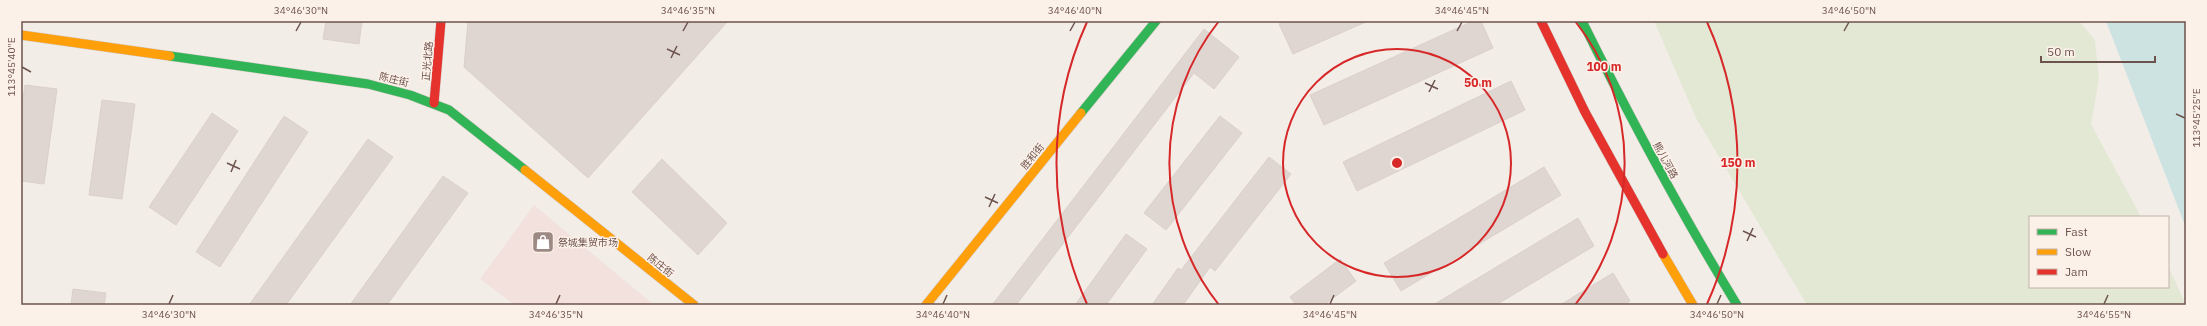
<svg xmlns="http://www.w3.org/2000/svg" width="2207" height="326" viewBox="0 0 2207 326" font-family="'IBM Plex Sans','Noto Sans SC',sans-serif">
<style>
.commercial{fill:#f2e1dc}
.green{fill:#e3e8d4}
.water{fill:#cce3e1}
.building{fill:#dfd5d1;stroke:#dbd0cb}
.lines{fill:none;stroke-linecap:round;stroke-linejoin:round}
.fast-casing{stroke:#d2c9c4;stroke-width:10}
.slow-casing{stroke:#d2c9c4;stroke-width:10}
.jam-casing{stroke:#d2c9c4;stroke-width:10}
.fast{stroke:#30b455;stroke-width:9}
.slow{stroke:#ff9f0a;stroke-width:9}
.jam{stroke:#e5322d;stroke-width:9}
.ticks{fill:none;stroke:#6d534d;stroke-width:1.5}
.ring{fill:none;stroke:#d62828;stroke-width:2}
.labels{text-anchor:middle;stroke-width:3;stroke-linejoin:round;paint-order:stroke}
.street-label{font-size:10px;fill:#6d534d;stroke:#fcf1e9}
.poi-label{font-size:10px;fill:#6d534d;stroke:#fcf1e9;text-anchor:start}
.centre{fill:#d62828;stroke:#fcf1e9;stroke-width:2}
.ring-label{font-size:12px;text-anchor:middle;font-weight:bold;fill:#d62828;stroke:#fcf1e9;stroke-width:3;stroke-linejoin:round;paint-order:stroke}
.neatline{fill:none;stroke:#6d534d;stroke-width:1.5}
.ticks-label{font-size:10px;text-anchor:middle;fill:#6d534d}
</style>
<rect width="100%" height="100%" fill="#f3ede8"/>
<path class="commercial" d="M534,205l120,100h-139l-35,-26z"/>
<path class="green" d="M1654,21h425l16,19 4,39 -8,45 50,93h-111v70h138v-21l18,39h-379l-111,-187z"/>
<path class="water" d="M2106,21h80v207z"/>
<path class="building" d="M326,21h36l-3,23 -36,-5z
M468,21h260l-140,157 -124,-111z
M1287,21h81l-75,33 -14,-30z
M1473,21h8l12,27 -169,77 -14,-30z
M1204,29l35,28 -25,32 -20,-16 -178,232h-24z
M1511,81l14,29 -168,81 -14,-29z
M25,85l32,4 -13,95 -23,-3v-69z
M102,100l33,4 -13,95 -33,-4z
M212,113l26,18 -62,94 -27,-18z
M284,116l24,16 -88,135 -24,-15z
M1220,116l22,17 -76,97 -22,-17z
M368,139l25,18 -107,148h-37z
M1269,157l22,17 -76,97 -5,-4 -27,38h-31l26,-37 3,2z
M662,159l65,64 -29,32 -66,-63z
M1544,167l17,28 -160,96 -17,-28z
M443,176l25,17 -81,112h-37z
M1578,218l16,28 -98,59h-63z
M1126,234l21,15 -41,56h-31z
M1340,259l16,22 -32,24h-28l-6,-8z
M1613,273l17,28 -6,4h-64z
M73,289l33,4 -2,12h-33z"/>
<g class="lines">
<g class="fast-casing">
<path id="fast" d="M1582,21c48,97 99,192 155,284
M170,56l198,28 42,11 39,15 76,60
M1081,113l75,-92"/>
</g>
<g class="slow-casing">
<path id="slow" d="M21,35l149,21
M525,170l169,135
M1663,254l30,51
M926,305l155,-192"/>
</g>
<g class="jam-casing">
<path id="jam" d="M1541,21l44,91 78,142
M434,103l7,-82"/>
</g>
<use href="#fast" class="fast"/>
<use href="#slow" class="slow"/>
<use href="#jam" class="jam"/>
</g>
<path class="ticks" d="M296,31l5,-9M683,31l5,-9M1070,31l5,-9M1457,31l5,-9M1844,31l5,-9M667,49l13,6M671,58l6,-12M22,67l9,5M1425,83l13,6M1429,92l6,-12M2176,114l9,4M227,163l13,6M231,172l5,-12M985,197l13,6M989,207l6,-13M1743,231l13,6M1747,241l6,-13M169,304l4,-9M556,304l4,-9M943,304l4,-9M1330,304l4,-9M1717,304l4,-9M2104,304l4,-9"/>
<g class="ring">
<circle cx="1397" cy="163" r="114"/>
<path d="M1219 305A228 228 0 0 1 1219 21M1575 21A228 228 0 0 1 1575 305"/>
<path d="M1087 304A341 341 0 0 1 1087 22M1707 22A341 341 0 0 1 1707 304"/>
</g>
<defs>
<g id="shop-square" transform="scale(1.15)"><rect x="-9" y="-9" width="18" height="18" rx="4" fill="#9c8983" stroke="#fcf1e9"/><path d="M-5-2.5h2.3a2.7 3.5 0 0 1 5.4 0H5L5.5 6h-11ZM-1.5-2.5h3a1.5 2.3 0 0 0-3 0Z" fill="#fff"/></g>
</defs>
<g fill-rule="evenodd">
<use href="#shop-square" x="543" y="242"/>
</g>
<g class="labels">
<g class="street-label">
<text transform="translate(427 61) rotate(-85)" y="4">正光北路</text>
<text transform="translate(394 79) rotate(14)" y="4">陈庄街</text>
<text transform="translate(1032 156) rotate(-51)" y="4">胜和街</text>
<text transform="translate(1666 160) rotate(61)" y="4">熊儿河路</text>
<text transform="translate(661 265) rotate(39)" y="4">陈庄街</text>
</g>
<g class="poi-label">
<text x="558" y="246">祭城集贸市场</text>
</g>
</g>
<circle cx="1397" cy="163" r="6" class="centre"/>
<g class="ring-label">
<text x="1604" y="71">100 m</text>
<text x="1478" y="87">50 m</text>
<text x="1738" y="167">150 m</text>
</g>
<rect width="2207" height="326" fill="none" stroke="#fcf1e9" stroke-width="44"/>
<rect x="2029" y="216" width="140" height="72" fill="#fcf1e9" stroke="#c3b2ab"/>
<rect x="2037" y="229" width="20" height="6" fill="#30b455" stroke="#c3b2ab"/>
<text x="2065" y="236" font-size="12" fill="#6d534d">Fast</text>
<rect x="2037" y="249" width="20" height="6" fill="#ff9f0a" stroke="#c3b2ab"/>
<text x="2065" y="256" font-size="12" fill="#6d534d">Slow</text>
<rect x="2037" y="269" width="20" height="6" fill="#e5322d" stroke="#c3b2ab"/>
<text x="2065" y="276" font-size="12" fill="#6d534d">Jam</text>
<path d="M2041 56v6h114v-6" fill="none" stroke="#6d534d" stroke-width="2"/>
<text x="2047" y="56" font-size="12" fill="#6d534d" stroke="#fcf1e9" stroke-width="3" paint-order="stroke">50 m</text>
<rect x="22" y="22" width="2163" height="282" class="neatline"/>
<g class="ticks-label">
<text x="301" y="14">34°46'30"N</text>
<text x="688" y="14">34°46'35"N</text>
<text x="1075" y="14">34°46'40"N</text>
<text x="1462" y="14">34°46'45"N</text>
<text x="1849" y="14">34°46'50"N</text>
<text transform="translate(11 67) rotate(-90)" y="4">113°45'40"E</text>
<text transform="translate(2196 118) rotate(-90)" y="4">113°45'25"E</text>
<text x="169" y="318">34°46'30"N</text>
<text x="556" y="318">34°46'35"N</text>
<text x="943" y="318">34°46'40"N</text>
<text x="1330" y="318">34°46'45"N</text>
<text x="1717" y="318">34°46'50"N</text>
<text x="2104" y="318">34°46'55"N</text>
</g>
</svg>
